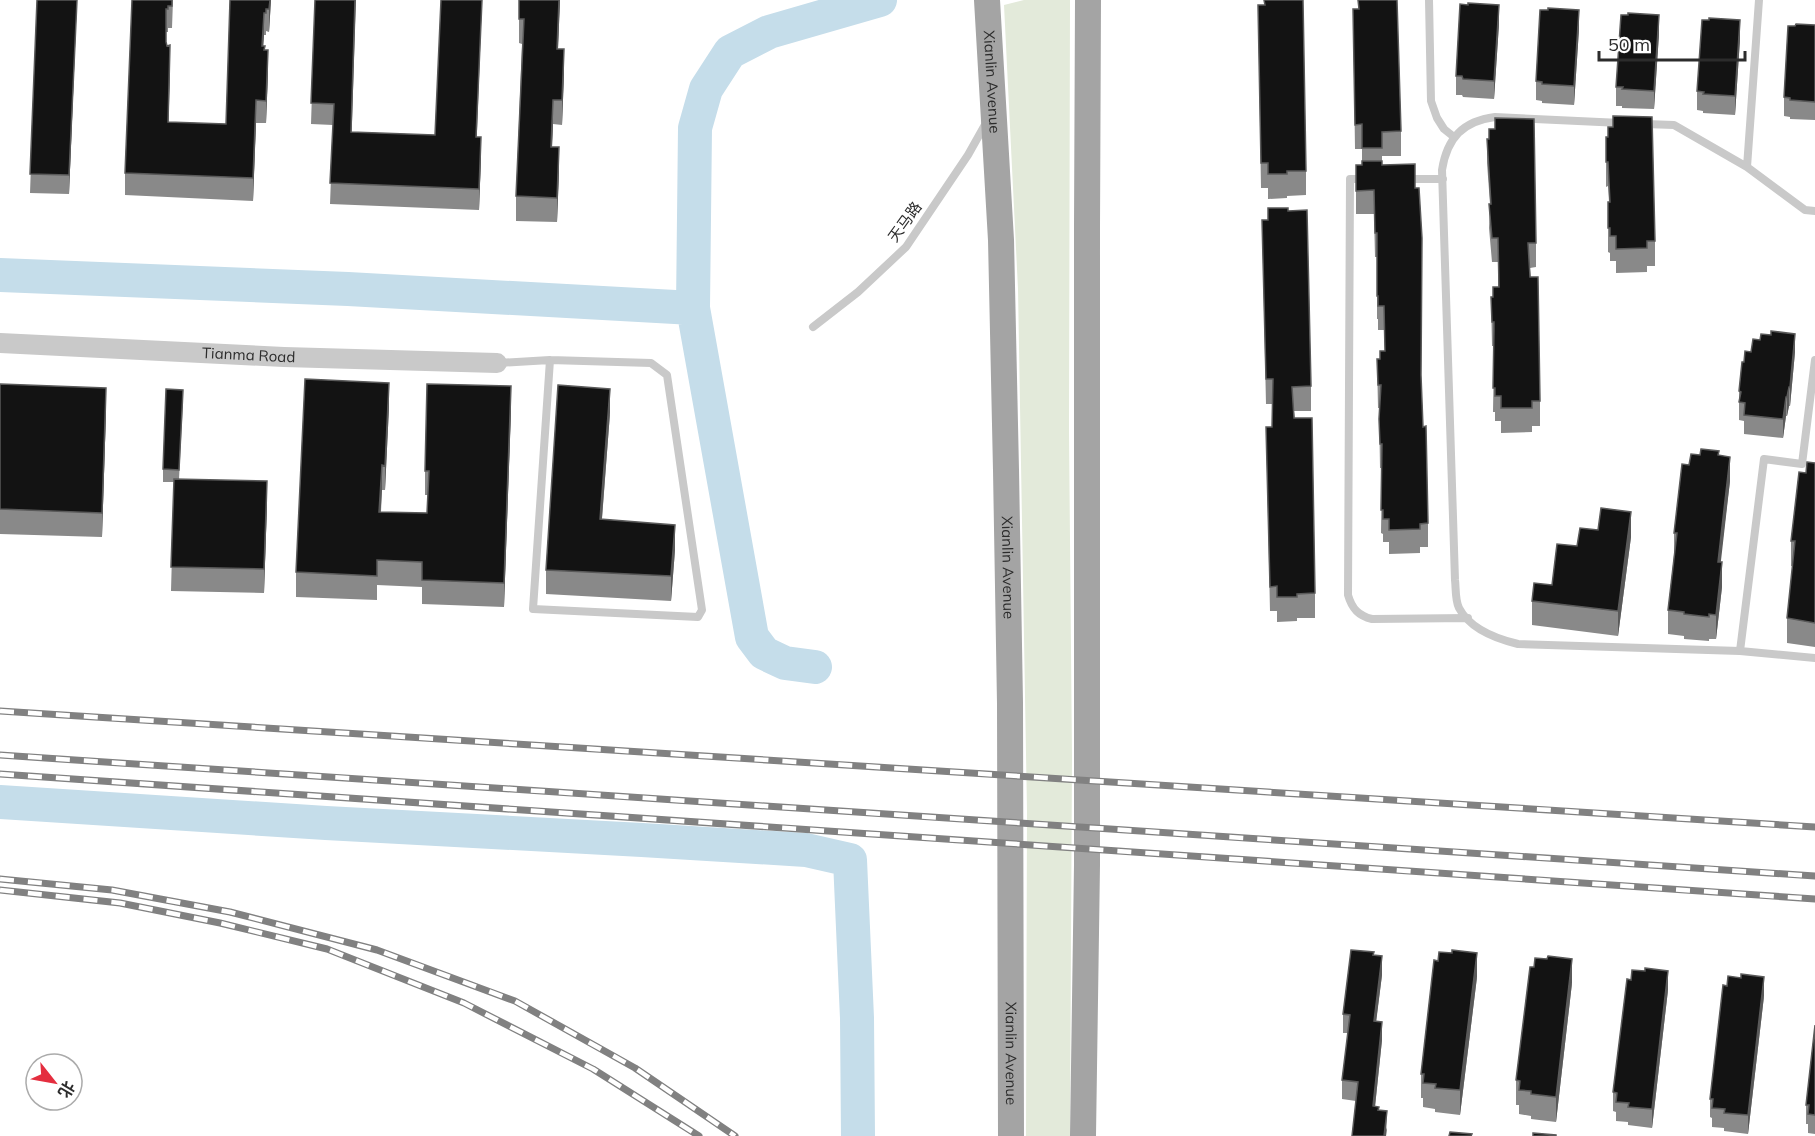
<svg xmlns="http://www.w3.org/2000/svg" width="1815" height="1136" viewBox="0 0 1815 1136" font-family="Mulish,'Noto Sans SC',sans-serif">
<style>
.green{fill:#e3eada}
.lines{fill:none;stroke-linecap:round;stroke-linejoin:round}
.river{stroke:#c5ddea;stroke-width:34}
.service{stroke:#c9c9c9;stroke-width:8}
.tertiary{stroke:#c9c9c9;stroke-width:20}
.primary{stroke:#a4a4a4;stroke-width:26}
.rail-casing{stroke:#818181;stroke-width:7}
.rail{stroke:#fff;stroke-width:4.5;stroke-dasharray:14;stroke-linecap:butt}
.wall{fill:#898989}
.shaded-wall{fill:#5a5a5a}
.building{fill:#131313;stroke:#5a5a5a;stroke-width:1.5}
.labels{text-anchor:middle;stroke-width:6;stroke-linejoin:round;paint-order:stroke}
.street-label{font-size:15px;fill:#2c2c2c;stroke:#fff}
</style>
<rect width="100%" height="100%" fill="#fff"/>
<path class="green" d="M1024,0h46l-1,431 3,326 -2,379h-44l1,-325 -9,-522 -14,-284z"/>
<g class="lines">
<path class="river" d="M0,275l348,14 345,19
M815,667l-30,-4 -21,-10 -12,-16 -59,-329 2,-180 11,-39 24,-37 39,-20 111,-32
M0,802l326,21 316,17 164,10 44,10 7,158 1,118"/>
<path class="service" d="M1429,0l2,101 6,17 7,11 10,8
M1759,0l-12,167 58,43 10,1
M1621,123l-126,-6c-32,4 -48,21 -53,53l13,410c1,8 0,20 4,28 11,21 38,31 59,36l222,7 75,7
M1645,124l29,1 73,42
M1364,179h-14l-2,416c4,14 11,21 24,24l96,-1
M1406,179h37
M813,327l45,-35 48,-45 62,-92 18,-32
M550,360l101,3 16,12 35,235 -4,7 -165,-8z
M498,363l52,-3
M1740,651l24,-192 38,5 13,-104"/>
<path class="tertiary" id="s1" d="M0,343l284,14 213,6"/>
<g class="primary">
<path id="s2" d="M987,0l14,240 5,230 4,233 1,433"/>
<path d="M1083,1136l4,-271v-639l1,-226"/>
</g>
<g class="rail-casing">
<path id="rail" d="M0,711l1815,116
M0,755l1815,121
M0,774l1815,125
M0,879l112,11 118,22 147,38 138,51 120,67 100,68
M0,890l120,13 100,20 107,26 137,54 129,66 106,67"/>
</g>
<use href="#rail" class="rail"/>
</g>
<path class="wall" d="M37,0h40l-8,194 -39,-1z
M132,0h41l-1,28h-4v4h-2v11l4,25 -2,54 58,2 4,-124h41l-2,32 -3,-1v4h-2l-1,11 5,27 -2,50h-10l-3,78 -128,-6v-22z
M315,0l36,132 84,3 47,-135 -6,137 5,21 -2,52 -149,-6 3,-79 -22,-1z
M560,0l-2,49 6,25 -2,51 -9,-1 -1,23 7,25 -2,50 -41,-1v-25l6,-152 -3,-1v-24z
M1358,0l43,131v25h-19v9l39,215 2,47 5,96v24h-8v6l-31,1v-12h-6v-8l-2,-1 1,-65h-2l-1,-60h-1l-1,-49h3l5,-8 -1,-21h-6v-11h-1v-62h-2l-1,-43h-18v-49h6v-16h-7l-2,-140h5z
M1258,5l48,166v24l-19,1v2l-19,1v-11h-7z
M1499,24l-5,75 -31,-2 -1,-2h-6v-19z
M1815,25v95l-25,-1v-2l-6,-1v-19l11,-71z
M1579,29l-5,76 -32,-2v-2l-6,-1v-19z
M1659,34l-5,75 -32,-1v-2h-6v-19z
M1740,39l-5,76 -32,-2v-2l-6,-1v-19z
M1606,137l49,104v25h-8v6l-31,1v-12h-6v-8l-2,-1v-50h1l-1,-16 -2,1z
M1487,139l49,104v24l-6,1 10,133v25h-8v6l-31,1v-12h-6v-9h-2l1,-61v-5h-2l-1,-49h2l5,-10v-25h-6l-3,-34 1,-24 -3,-41z
M1262,220l49,166v25h-17l21,182v25h-18v3l-20,1v-11h-7l-4,-184h6l1,-23h-7z
M1751,352h44l-5,54h-1l-2,10h-1l-3,22 -39,-4v-13l-5,-1v-29z
M0,384l106,28 -4,125 -102,-3z
M183,403l-4,76 88,26 -3,88 -93,-2 3,-109h-11v-13z
M389,407l-4,83h-3l-1,22 46,1 1,-18h-3v-24l86,-60 -7,196 -82,-3v-17l-45,-2v15l-81,-3v-25z
M610,413l-8,106 73,31 -4,51 -125,-7v-24z
M1700,455h19l11,26 -10,81 2,25 -6,52h-7v2l-25,-2v-3l-16,-2v-24l6,-55v-22l15,-68z
M1815,463v184l-28,-4v-25l6,-52h-2v-25l15,-68z
M1598,530l33,7 -13,99 -86,-11v-24l20,-16 25,-39z
M1374,956l8,19 -6,46 6,19 -7,67 4,3 8,20 -1,6h-34l4,-35 -14,-2v-19l6,-47h-5v-19z
M1477,977l-17,138 -25,-3v-3l-12,-2v-9h-2v-24z
M1572,983l-16,139 -25,-3v-3l-12,-2v-9h-3v-25z
M1668,990l-16,138 -24,-3v-3l-12,-1v-9l-3,-1v-19z
M1764,996l-16,138 -24,-3v-3l-12,-1v-9l-2,-1v-18z
M1815,1025v109l-7,-1v-9h-2v-19z"/>
<path class="shaded-wall" d="M77,0l-8,194v-19z
M270,0h1l-2,32v-23z
M355,0h1l-5,152v-20z
M482,0l-6,158v-21z
M559,0h1l-3,73v-24z
M1499,5v19l-5,75v-18z
M1579,10v19l-5,76v-19z
M264,13v22l-2,33v-22z
M1659,15v19l-5,75v-18z
M1740,20v19l-5,76v-19z
M170,45v23l-2,76v-22z
M564,49v25l-2,51v-25z
M268,50v23l-2,50v-22z
M256,100v23l-3,78v-23z
M553,100v24l-2,47v-24z
M481,137v21l-2,52v-21z
M559,147v25l-2,50v-24z
M1795,334v18l-5,54v-19z
M389,383v24l-4,83v-24z
M511,386v25l-7,196v-24z
M1789,387v19l-2,10v-19z
M106,388v24l-4,125v-24z
M610,389v24l-10,130v-24z
M1786,397v19l-3,22v-19z
M1730,457v24l-12,106v-25z
M382,465v25l-3,46v-24z
M267,481v24l-3,88v-24z
M1631,512v25l-13,99v-25z
M675,525v25l-4,51v-25z
M1722,562v25l-6,52v-24z
M1477,953v24l-17,138v-25z
M1382,956v19l-8,64v-18z
M1572,959v24l-16,139v-25z
M1668,971v19l-16,138v-19z
M1764,977v19l-16,138v-19z
M1382,1022v18l-9,85v-19z
M1387,1111l-1,25h-2z"/>
<path class="building" d="M37,0h40l-8,175 -39,-1z
M132,0h40v6h-4v3h-2v33l1,4 3,-1 -2,77 58,2 4,-124h40l-1,9h-3v4h-2l-2,33h3l-1,4h4l-2,51 -10,-1 -3,78 -128,-5z
M315,0h40l-4,132 84,3 6,-135h41l-6,137h5l-2,52 -149,-6 4,-79 -23,-1z
M519,0h40l-2,49h7l-2,51h-9l-2,47h8l-2,51 -41,-2 8,-177h-5z
M1264,0h39l3,171h-19v3h-19v-11h-7l-3,-158h7z
M1358,0h39l4,131 -19,1v16h-20v-24l-7,1 -2,-116h6z
M1468,3l31,2 -5,76 -31,-2 -1,-3h-6l4,-72 8,1z
M1548,8l31,2 -5,76 -32,-2v-2l-6,-1 4,-71h8z
M1628,13l31,2 -5,76 -32,-2 1,-2h-7l5,-72h7z
M1709,18l31,2 -5,76 -32,-2 1,-2 -7,-1 5,-71h7z
M1796,24l19,1v77l-25,-2v-2l-6,-1 4,-71h7z
M1613,116l39,1 3,124h-8v7l-31,1v-13h-6v-8h-2v-26h2l-2,-40h-2v-25h2v-10h5z
M1495,118l39,1 2,124h-8l2,34h8l2,124h-8v7h-31v-12h-6v-8h-2l1,-58v-8h-2l-1,-25h2v-10h6l-1,-49h-6l-3,-34h2l-4,-65h2v-10h6z
M1362,161h20v4l33,-1v24h4l3,50 -1,137 2,52 3,-1 2,97 -8,1v5l-31,1v-11h-6v-9h-2l1,-66h-2l-1,-25 2,-34h-3l-1,-26h3v-8h5l-1,-45h-6v-10h-1v-63h-2l-1,-43 -18,1v-26h6z
M1268,208h20v3l19,-1 4,176 -19,1 2,31h18l3,175 -18,1v3h-20v-11l-7,1 -4,-160h6l1,-48h-7l-4,-159h6z
M1771,331l24,3 -5,53h-1l-2,10h-1l-3,22 -39,-4 1,-12 -6,-1 2,-10 -2,-1 3,-29h2l1,-11 6,1 2,-13 7,1 1,-6 10,1z
M305,379l84,4 -4,83 -3,-1 -3,47 48,1 2,-42h-4l2,-87 84,2 -7,197 -82,-3v-18l-45,-2v16l-81,-4z
M0,384l106,4 -4,125 -102,-4z
M558,385l52,4 -10,130 75,6 -4,51 -125,-6z
M166,389l17,1 -4,80 -16,-1z
M1701,449l18,2 -1,4 12,2 -12,105h4l-6,53 -7,-1v3l-25,-3v-2l-16,-2 9,-77h-3l8,-69 7,1 2,-11 9,1z
M1807,462l8,1v160l-28,-5 8,-77h-4l8,-69 7,1z
M174,479l93,2 -3,88 -93,-2z
M1601,508l30,4 -13,99 -86,-10 2,-18 18,2 5,-41 20,2 3,-18 18,2z
M1351,950l23,2 -1,3 9,1 -8,65 8,1 -9,84 6,1 -1,3 9,1 -3,25h-32l6,-54 -16,-2 8,-65 -7,-1z
M1452,950l25,3 -17,137 -25,-2 1,-4 -13,-1 1,-9h-3l13,-114 4,1 1,-9 13,1z
M1548,956l24,3 -16,138 -25,-3v-3l-12,-1 1,-9 -4,-1 14,-113h4l1,-9 12,1z
M1645,968l23,3 -16,138 -24,-2 1,-4 -13,-1 1,-9 -4,-1 14,-113 4,1 1,-10 13,1z
M1741,974l23,3 -16,138 -24,-2 1,-4 -13,-1 1,-9h-3l13,-114 4,1 1,-10 13,2z
M1815,1025v90l-7,-1 1,-9h-3z
M1450,1132l22,2 -1,2h-22z
M1533,1133l23,2v1h-23z"/>
<g class="labels">
<g class="street-label">
<text dy="5" stroke="none"><textPath href="#s2" startOffset="82">Xianlin Avenue</textPath></text>
<text transform="translate(905 222) rotate(-54)" y="5">天马路</text>
<text dy="5" stroke="none"><textPath href="#s1" startOffset="249">Tianma Road</textPath></text>
<text dy="5" stroke="none"><textPath href="#s2" startOffset="568">Xianlin Avenue</textPath></text>
<text dy="5" stroke="none"><textPath href="#s2" startOffset="1054">Xianlin Avenue</textPath></text>
</g>
</g>
<g transform="translate(54 1082) rotate(121)"><circle r="28" fill="#ffffff" stroke="#ababab" stroke-width="1.5"/>
<path d="M0-4.5L10 22L0 15L-10 22Z" fill="#e42e3f"/>
<text y="-9" font-size="16" font-weight="bold" text-anchor="middle" fill="#2c2c2c">北</text>
</g>
<path d="M1599 51v9h146v-9" fill="none" stroke="#2c2c2c" stroke-width="3"/>
<text x="1608" y="51" font-size="18" fill="#2c2c2c" stroke="#ffffff" stroke-width="4.5" paint-order="stroke">50 m</text>
</svg>
